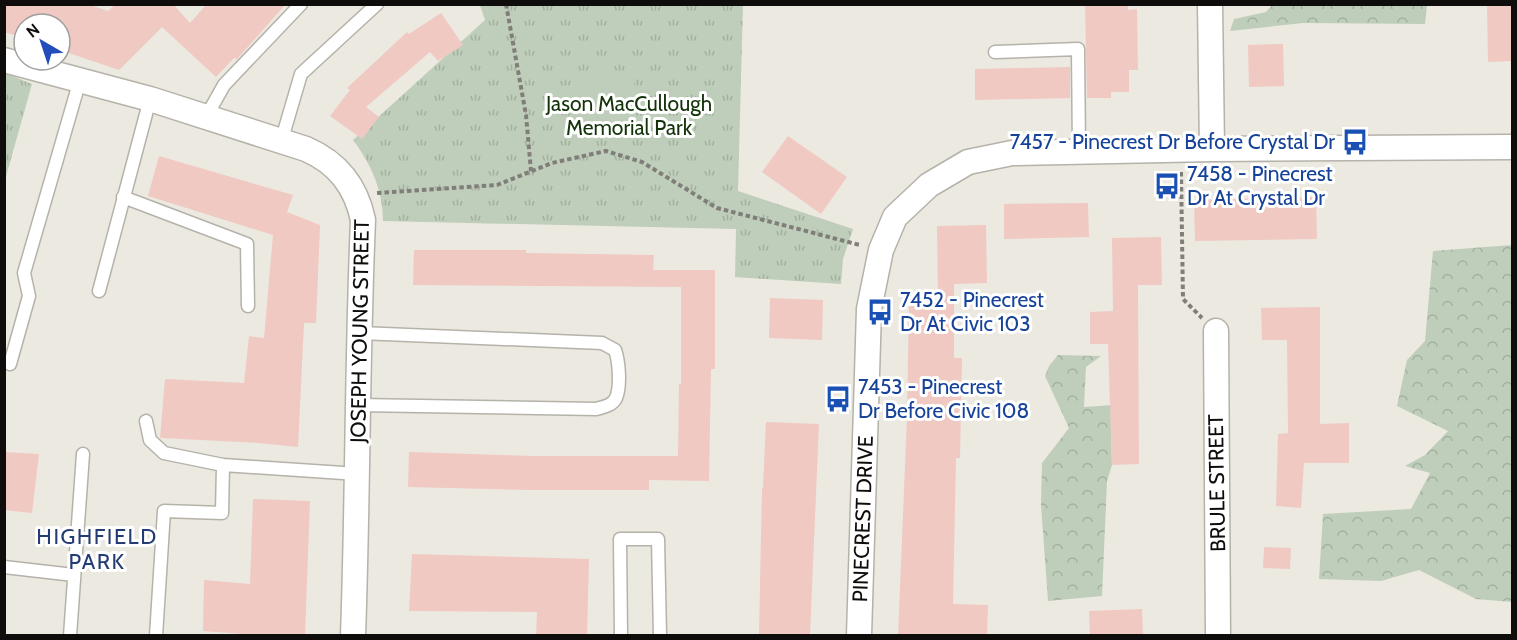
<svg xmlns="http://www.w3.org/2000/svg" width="1517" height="640" viewBox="0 0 1517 640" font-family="Cabin,sans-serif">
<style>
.forest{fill:url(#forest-crowns)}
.park{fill:url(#park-tufts)}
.pitch{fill:#bfcebb}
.building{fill:#f0c9c3}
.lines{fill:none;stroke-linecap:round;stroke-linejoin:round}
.service-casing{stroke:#b5b2aa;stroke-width:15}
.minor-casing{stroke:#b5b2aa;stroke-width:27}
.path{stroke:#807e79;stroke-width:4;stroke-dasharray:4.5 3;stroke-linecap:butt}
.service{stroke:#fff;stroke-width:12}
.minor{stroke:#fff;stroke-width:24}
.labels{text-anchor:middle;stroke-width:6;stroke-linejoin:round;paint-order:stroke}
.park-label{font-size:21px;fill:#14330a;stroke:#fff}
.transit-label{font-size:21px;fill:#164399;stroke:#fff;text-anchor:start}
.street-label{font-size:21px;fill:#0e0d0b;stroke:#fff}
.neighbourhood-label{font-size:22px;letter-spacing:1.5px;fill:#243c74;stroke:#fff}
</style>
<defs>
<pattern id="forest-crowns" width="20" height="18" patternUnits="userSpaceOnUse" patternTransform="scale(1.5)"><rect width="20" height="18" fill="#bfcebb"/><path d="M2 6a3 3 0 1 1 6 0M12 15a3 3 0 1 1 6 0" fill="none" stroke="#a3b09f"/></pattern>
<pattern id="park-tufts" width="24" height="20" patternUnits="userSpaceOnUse" patternTransform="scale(1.5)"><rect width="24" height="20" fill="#bfcebb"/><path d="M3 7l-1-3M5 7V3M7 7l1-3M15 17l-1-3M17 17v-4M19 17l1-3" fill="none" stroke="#a3b09f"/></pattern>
</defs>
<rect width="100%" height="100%" fill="#ece9e1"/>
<path class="forest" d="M1272,5v-1l155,1 -2,19 -122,-1 -73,8 4,-12 32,-7z
M1512,245v357l-36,-3 -57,-29 -38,11 -62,-2 4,-65 88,-5 19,-36 -25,-7 20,-11 23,-24 -51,-25 10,-46 18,-19 8,-90z
M1058,355l43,1 -15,11 -2,40 44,-3 -17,28 1,33 -5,16 -5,115 -54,5 -7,-96 1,-42 27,-35 -24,-52 4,-10z"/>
<path class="park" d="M480,5h263l-5,186 115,38 -10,30 -2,25 -106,-7 1,-48 -353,-8c0,-31 -12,-57 -30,-81l132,-120z
M5,73l27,11 -27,96z"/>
<path class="pitch" d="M575,78h59l1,43 -60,1z"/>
<path class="building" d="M4,4h83l21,7 8,-7h57l17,19 17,-19h79l-49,55 -3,-1 -18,19 -54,-50 -43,43 -59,-20v-26h-36v14l-20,-6z
M1085,4h43v6l9,-1 1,61h-9v22h-18v6h-24z
M1487,5h25v56l-24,1z
M441,13l22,32 -25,16 -8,-9 -64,55 13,10 -17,22 -32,-23 20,-26 -3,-2 60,-56 2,2z
M1283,44l1,42 -35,1 -1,-42z
M1070,67v31l-95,2v-31z
M788,136l59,41 -26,37 -59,-42z
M159,156l134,39 -6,17 33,13 -4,98h-12l-6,124 -39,-4 -99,-5 5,-59 79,4 5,-47 15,2 9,-103 -125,-39z
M1316,197l1,42 -122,2 -1,-41z
M1088,203l1,34 -85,2v-35z
M986,225l1,58 -33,1v74h8l-2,100h-4l-3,146 35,1 -1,31h-89l9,-219 2,-119h29l-1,-72z
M1161,237l1,48h-24l1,179 -27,1 -4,-121h-18v-32l23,-1 -1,-73z
M414,250h112v3l128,2 -1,15h62v99h-4l-2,112 -60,-1v10h-119l-122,-3 1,-35 126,4h143l1,-72h2v-97l-268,-2z
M770,298l53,2 -1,40 -53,-2z
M1320,307v117l29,-1v40h-45l-3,45 -25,-2 2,-72 10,-1 -1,-93h-25l-1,-32z
M766,422l53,2 -9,211 -51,-1 3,-146h1z
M4,452l35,2 -7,59 -28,-3z
M253,499l57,2 -5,135h-36l-66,-5 1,-51 46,4z
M1264,547l27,1 -1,21 -27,-1z
M412,554l177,5 -2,77h-51l1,-24 -128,-1z
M1142,609l1,27h-53l-1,-25z"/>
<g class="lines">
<g class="service-casing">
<path id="service" d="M995,52l83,-3 1,102
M206,117l18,-32 77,-81
M281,142l20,-68 76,-70
M123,197l124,47 1,62
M99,291l51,-192
M10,364l19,-68 -5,-23 56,-193
M358,405l238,4c7,-2 16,-3 20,-11 5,-12 3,-37 -1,-48l-13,-7 -242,-10
M146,421l4,19 14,13 59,12 135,9
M4,567l70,8
M70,636l13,-182
M156,636l8,-125 58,2 1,-48
M621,636l-1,-97h38l2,97"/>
</g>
<g class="minor-casing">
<path id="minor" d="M1210,4l2,145
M4,60l146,39 156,50c32,14 50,37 57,71 -6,138 -5,277 -10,416
M1216,331l2,305
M859,636l10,-327 12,-59 14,-33 34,-32 39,-23 44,-9 200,-4 300,-2"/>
</g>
<path class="path" d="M506,4l20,111 5,56
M1181,172l2,127 19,19
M377,193l120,-8 55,-22 54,-12 36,11 75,46 143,37"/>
<use href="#service" class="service"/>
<use href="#minor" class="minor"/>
</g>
<defs>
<g id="bus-bare" transform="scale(2.07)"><path d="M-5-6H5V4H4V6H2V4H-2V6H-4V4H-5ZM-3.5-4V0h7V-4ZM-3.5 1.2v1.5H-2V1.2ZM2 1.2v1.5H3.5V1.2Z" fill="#1a4fb4" stroke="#fff" stroke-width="2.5" paint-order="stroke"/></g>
</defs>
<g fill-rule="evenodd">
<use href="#bus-bare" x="1355" y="142"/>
<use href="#bus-bare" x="1167" y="186"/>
<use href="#bus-bare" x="880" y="312"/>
<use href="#bus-bare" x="838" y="399"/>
</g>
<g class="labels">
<g class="park-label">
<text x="629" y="111">Jason MacCullough<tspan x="629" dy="24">Memorial Park</tspan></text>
</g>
<g class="transit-label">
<text x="1335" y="149" text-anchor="end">7457 - Pinecrest Dr Before Crystal Dr</text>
<text x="1187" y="181">7458 - Pinecrest<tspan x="1187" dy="24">Dr At Crystal Dr</tspan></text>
<text x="900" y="307">7452 - Pinecrest<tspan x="900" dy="24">Dr At Civic 103</tspan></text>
<text x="858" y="394">7453 - Pinecrest<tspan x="858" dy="24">Dr Before Civic 108</tspan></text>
</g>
<g class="street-label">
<text transform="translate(360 331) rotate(-89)" y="7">JOSEPH YOUNG STREET</text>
<text transform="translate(1217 483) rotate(-91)" y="7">BRULE STREET</text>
<text transform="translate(863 519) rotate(-88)" y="7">PINECREST DRIVE</text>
</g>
<g class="neighbourhood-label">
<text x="97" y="544">HIGHFIELD<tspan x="97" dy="25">PARK</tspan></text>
</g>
</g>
<rect width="1517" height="640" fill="none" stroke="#0e0d0b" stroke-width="12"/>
<g transform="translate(42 42) rotate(321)"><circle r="28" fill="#ffffff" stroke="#9f9e9d" stroke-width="1.5"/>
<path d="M0-4.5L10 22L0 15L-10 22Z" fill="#224dbb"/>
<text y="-9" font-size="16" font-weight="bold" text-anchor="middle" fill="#0e0d0b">N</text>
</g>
</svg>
